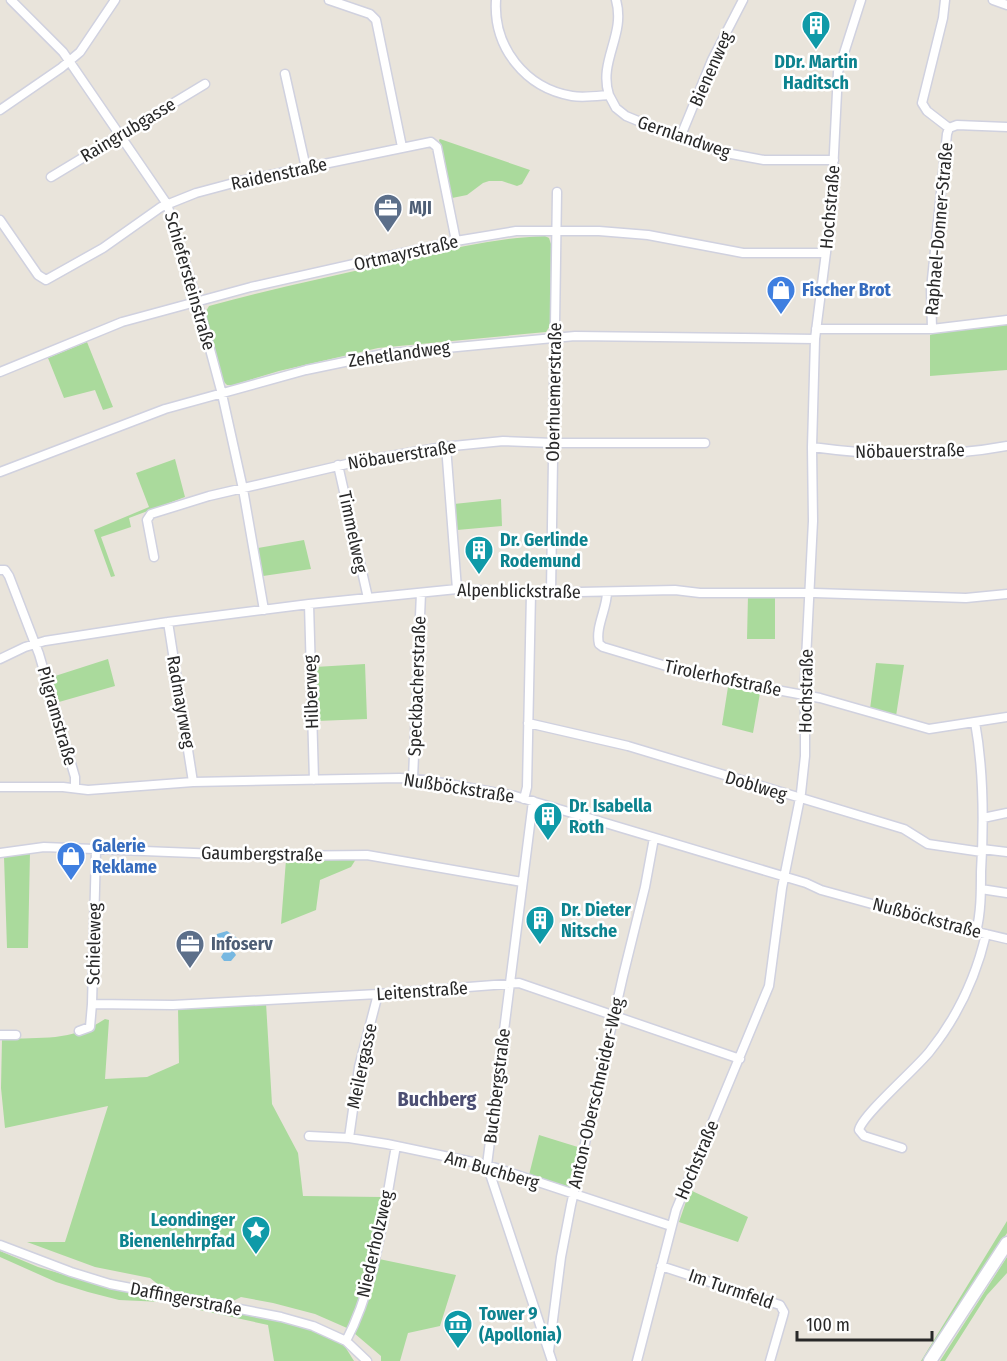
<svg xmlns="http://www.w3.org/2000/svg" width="1007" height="1361" viewBox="0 0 1007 1361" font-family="'Fira Sans Condensed',sans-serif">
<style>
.green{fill:#aada9c}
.water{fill:#77b8e1}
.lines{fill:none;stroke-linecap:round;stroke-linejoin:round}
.street-casing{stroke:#d0d1df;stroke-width:11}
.secondary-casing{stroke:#d0d1df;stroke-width:15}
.street{stroke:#fff;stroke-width:8}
.secondary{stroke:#fff;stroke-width:12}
.labels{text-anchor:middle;stroke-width:5;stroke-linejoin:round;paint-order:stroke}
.culture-label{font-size:18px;font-weight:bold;fill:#0d838f;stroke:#fff;text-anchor:start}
.street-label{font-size:18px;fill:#282828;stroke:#fff}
.service-label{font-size:18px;font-weight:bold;fill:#4e5e75;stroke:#fff;text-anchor:start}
.shop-label{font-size:18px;font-weight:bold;fill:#366cbe;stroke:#fff;text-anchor:start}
.neighbourhood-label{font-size:20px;font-weight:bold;fill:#4d4f73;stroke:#fff}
</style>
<rect width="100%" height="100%" fill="#e9e4db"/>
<path class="green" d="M440,139l90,31 -8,14 -5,2 -15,-5h-13l-6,2 -16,12 -15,3 -13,-58z
M545,236l4,2 2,6 -1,82 -4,6 -168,16 -99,23 -46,14h-6l-4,-4 -18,-68 4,-7c59,-16 118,-29 178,-42 52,-12 104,-26 158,-28z
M1007,324v46l-77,6v-41l5,-2z
M87,342l26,65 -10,3 -8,-20 -31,8 -16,-40z
M175,459l10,38 -56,21 2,9 -30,10 14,39 -4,1 -17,-47 55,-23 -13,-34z
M501,499l1,27 -45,4 -3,-26z
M304,540l7,29 -48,7 -5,-28z
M748,595h27v44h-28z
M108,659l7,27 -56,16 -7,-25z
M876,663l28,2 -8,51 -26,-7z
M365,664l2,55 -50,2 -2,-54z
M728,687l32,6 -7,40 -31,-8z
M30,852l-2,96h-21l-3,-91z
M356,859l-5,8 -31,13 -4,30 -35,14 5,-64z
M266,1003l6,101 26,49 5,43 78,1 -14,82 -20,49 -32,-14 -42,-11 -32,-6 -10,5 -60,-11 -2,-4 -10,-2 -9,-7 -55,-11 -68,-25h38l43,-136 -103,22 -4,-40 1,-49c40,-2 68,3 103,-20l4,1 -4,59 42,-2 32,-14 -1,-55z
M539,1135l42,13 -9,37 -6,4 -37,-14z
M690,1190l58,27 -10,25 -59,-20z
M1007,1221v12l-74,115 -9,13h-3z
M0,1251l38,16 61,18 188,38 33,9 24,13 10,16h-80l-6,-36 -105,-23 -44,-2 -31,-8 -32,-10 -56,-25z
M1007,1257v16l-20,22 -42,66h-5z
M379,1259l77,16 -16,51 -32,7 -8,28h-19v-5l-27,-23 20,-49z"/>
<path class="water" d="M227,931l16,11 -9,2 -2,5 4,6 -5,6h-7l-3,-4 4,-7 -8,-5 -2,-4 2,-7z"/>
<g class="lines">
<g class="street-casing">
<path id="street" d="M11,0l52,52 104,152 30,97 25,93 21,95 21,121
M329,0l41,14 6,6 26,127
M496,0c-3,47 29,88 76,96 11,2 25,0 37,-1l7,13 10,8 61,25 39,12 38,7h70
M945,0l-2,18 -21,85 5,8 22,17
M993,0l14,5
M285,74l21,94
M609,95c-11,-34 17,-60 7,-95
M0,110l61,-42 19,-16 35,-52
M949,128l8,-3 50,2
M680,138l32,-78 31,-60
M51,177l154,-93
M0,220l38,55 8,5 57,-32 58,-41 35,-14 45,-12 190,-39 6,5 19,94
M816,329h116l75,-9
M932,329l-1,-40 16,-155 2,-6
M0,372l122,-50 129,-35 205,-46 60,-10h83l49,4 95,18h83
M446,446l11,143
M812,447c65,9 131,11 195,-1
M338,465l30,133
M0,472l165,-63 141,-39 77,-16 192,-18 240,3
M154,557l-7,-37 4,-6 58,-18 142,-33 92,-16 60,-6 50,2h152
M0,570h5l4,6 30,78 36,123v11
M551,592l6,-400
M607,592c0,17 -12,35 -8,52l4,3 93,28 124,23 109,31 78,-12
M309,604l5,176
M168,622l25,160
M0,659l25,-12 20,-6 123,-19 141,-18 148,-15 74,4 144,-3 25,3h115l151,5 41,-4
M975,722c9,50 9,100 6,150 0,20 0,41 -5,60
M528,723l100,23 276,83 24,15 54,8
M413,778l8,-185
M0,787h63l25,3 105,-8 207,-4 26,2 89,16 291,87 15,7 135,37 51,12
M524,799l3,-12 4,-194
M533,801l-46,364 65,196
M983,818l24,-5
M982,849l25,3
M0,853l44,-6 226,9 97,-1 155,27
M981,889l26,4
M92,1004l81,1 205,-11 141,-11 221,76
M79,1031l11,-4 2,-23 4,-154
M0,1035h16
M309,1136l40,2 38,6 100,21 184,61
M349,1138l10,-71 19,-73
M902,1148l-38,-12 -5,-6c3,-15 58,-62 71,-79 28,-35 46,-74 56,-117
M0,1245l71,27 39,12 171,33 32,9 33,15 21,20
M661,1266l119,39 4,7 -1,4 -13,45
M346,1341c31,-59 38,-131 50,-195
M549,1351l12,-94 10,-52 52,-229 22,-89 9,-49
M637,1361l39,-151 93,-224 13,-98 19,-95 4,-37v-77l8,-158 -1,-74 3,-108 16,-126 7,-141 23,-72"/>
</g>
<g class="secondary-casing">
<path id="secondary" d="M930,1361l77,-118"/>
</g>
<use href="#street" class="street"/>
<use href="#secondary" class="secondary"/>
</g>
<defs>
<g id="building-pin" transform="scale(1.5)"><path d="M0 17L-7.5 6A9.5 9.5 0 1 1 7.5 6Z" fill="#0f9aa8" stroke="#fff"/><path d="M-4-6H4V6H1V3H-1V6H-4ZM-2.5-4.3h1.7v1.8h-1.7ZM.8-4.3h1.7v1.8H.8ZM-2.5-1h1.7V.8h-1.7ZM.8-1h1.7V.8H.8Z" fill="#fff"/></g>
<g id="office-pin" transform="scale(1.5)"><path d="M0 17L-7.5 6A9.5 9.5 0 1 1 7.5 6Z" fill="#5c6f8a" stroke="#fff"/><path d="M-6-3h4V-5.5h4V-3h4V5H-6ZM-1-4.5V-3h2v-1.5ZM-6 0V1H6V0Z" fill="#fff"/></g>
<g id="shop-pin" transform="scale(1.5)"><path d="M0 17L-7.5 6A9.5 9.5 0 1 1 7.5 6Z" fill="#3f7fe0" stroke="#fff"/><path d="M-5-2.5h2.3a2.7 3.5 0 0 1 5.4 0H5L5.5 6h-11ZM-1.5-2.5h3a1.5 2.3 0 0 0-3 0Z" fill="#fff"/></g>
<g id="sight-pin" transform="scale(1.5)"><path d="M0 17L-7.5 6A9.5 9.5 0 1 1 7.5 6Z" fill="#0f9aa8" stroke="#fff"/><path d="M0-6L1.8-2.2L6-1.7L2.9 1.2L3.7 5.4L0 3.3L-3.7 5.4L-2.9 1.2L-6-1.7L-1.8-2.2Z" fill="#fff"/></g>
<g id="museum-pin" transform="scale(1.5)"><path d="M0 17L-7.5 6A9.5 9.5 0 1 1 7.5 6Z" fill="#0f9aa8" stroke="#fff"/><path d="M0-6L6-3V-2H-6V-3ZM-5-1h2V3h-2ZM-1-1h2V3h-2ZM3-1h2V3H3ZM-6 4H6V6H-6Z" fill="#fff"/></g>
</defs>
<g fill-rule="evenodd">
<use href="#building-pin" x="816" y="25"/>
<use href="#office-pin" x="388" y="208"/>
<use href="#shop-pin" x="781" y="290"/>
<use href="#building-pin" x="479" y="550"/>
<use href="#building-pin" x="548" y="816"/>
<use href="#shop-pin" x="71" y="856"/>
<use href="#building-pin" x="540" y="920"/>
<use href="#office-pin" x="190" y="944"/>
<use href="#sight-pin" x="256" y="1230"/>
<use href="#museum-pin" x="458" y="1324"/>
</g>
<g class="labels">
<g class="culture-label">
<text x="816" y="68" text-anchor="middle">DDr. Martin<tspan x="816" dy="21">Haditsch</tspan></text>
<text x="500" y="546">Dr. Gerlinde<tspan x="500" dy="21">Rodemund</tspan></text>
<text x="569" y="812">Dr. Isabella<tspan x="569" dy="21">Roth</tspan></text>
<text x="561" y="916">Dr. Dieter<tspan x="561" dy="21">Nitsche</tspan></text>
<text x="235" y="1226" text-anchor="end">Leondinger<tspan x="235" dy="21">Bienenlehrpfad</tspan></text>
<text x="479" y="1320">Tower 9<tspan x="479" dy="21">(Apollonia)</tspan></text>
</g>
<g class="street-label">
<text transform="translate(711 69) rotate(-66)" y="6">Bienenweg</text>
<text transform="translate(128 130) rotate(-31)" y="6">Raingrubgasse</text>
<text transform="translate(684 137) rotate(19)" y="6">Gernlandweg</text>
<text transform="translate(279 174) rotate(-12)" y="6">Raidenstraße</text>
<text transform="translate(830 207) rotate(-85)" y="6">Hochstraße</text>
<text transform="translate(939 229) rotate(-85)" y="6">Raphael-Donner-Straße</text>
<text transform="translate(406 253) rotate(-13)" y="6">Ortmayrstraße</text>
<text transform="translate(190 281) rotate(74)" y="6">Schiefersteinstraße</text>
<text transform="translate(399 354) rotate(-8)" y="6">Zehetlandweg</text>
<text transform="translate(554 392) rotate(-89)" y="6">Oberhuemerstraße</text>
<text transform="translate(910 451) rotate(-1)" y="6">Nöbauerstraße</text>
<text transform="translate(402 455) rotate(-9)" y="6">Nöbauerstraße</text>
<text transform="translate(353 532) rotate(78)" y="6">Timmelweg</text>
<text transform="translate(519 591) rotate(1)" y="6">Alpenblickstraße</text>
<text transform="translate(723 678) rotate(12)" y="6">Tirolerhofstraße</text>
<text transform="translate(417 686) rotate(-88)" y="6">Speckbacherstraße</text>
<text transform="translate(806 691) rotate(-89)" y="6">Hochstraße</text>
<text transform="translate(311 692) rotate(-92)" y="6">Hilberweg</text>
<text transform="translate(181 702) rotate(80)" y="6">Radmayrweg</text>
<text transform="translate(57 716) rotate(74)" y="6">Pilgramstraße</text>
<text transform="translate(756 786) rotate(17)" y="6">Doblweg</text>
<text transform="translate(459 788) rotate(9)" y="6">Nußböckstraße</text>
<text transform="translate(262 854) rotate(1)" y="6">Gaumbergstraße</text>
<text transform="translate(927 918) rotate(15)" y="6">Nußböckstraße</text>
<text transform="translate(94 944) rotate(-89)" y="6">Schieleweg</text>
<text transform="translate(422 991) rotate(-4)" y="6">Leitenstraße</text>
<text transform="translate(362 1066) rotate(-78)" y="6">Meilergasse</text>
<text transform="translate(497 1086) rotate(-83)" y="6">Buchbergstraße</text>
<text transform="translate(596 1093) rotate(-77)" y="6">Anton-Oberschneider-Weg</text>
<text transform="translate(697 1160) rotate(-67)" y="6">Hochstraße</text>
<text transform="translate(492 1170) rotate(16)" y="6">Am Buchberg</text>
<text transform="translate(375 1244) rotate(-77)" y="6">Niederholzweg</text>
<text transform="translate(731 1289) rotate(19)" y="6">Im Turmfeld</text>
<text transform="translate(186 1299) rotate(11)" y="6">Daffingerstraße</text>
</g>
<g class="service-label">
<text x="409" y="214">MJI</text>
<text x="211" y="950">Infoserv</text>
</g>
<g class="shop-label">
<text x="802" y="296">Fischer Brot</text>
<text x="92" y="852">Galerie<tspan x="92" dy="21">Reklame</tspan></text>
</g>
<g class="neighbourhood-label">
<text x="437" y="1106">Buchberg</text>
</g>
</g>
<path d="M797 1331v9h135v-9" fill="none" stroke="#282828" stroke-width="3"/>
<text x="806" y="1331" font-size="18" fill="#282828" stroke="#ffffff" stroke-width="4.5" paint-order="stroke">100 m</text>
</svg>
